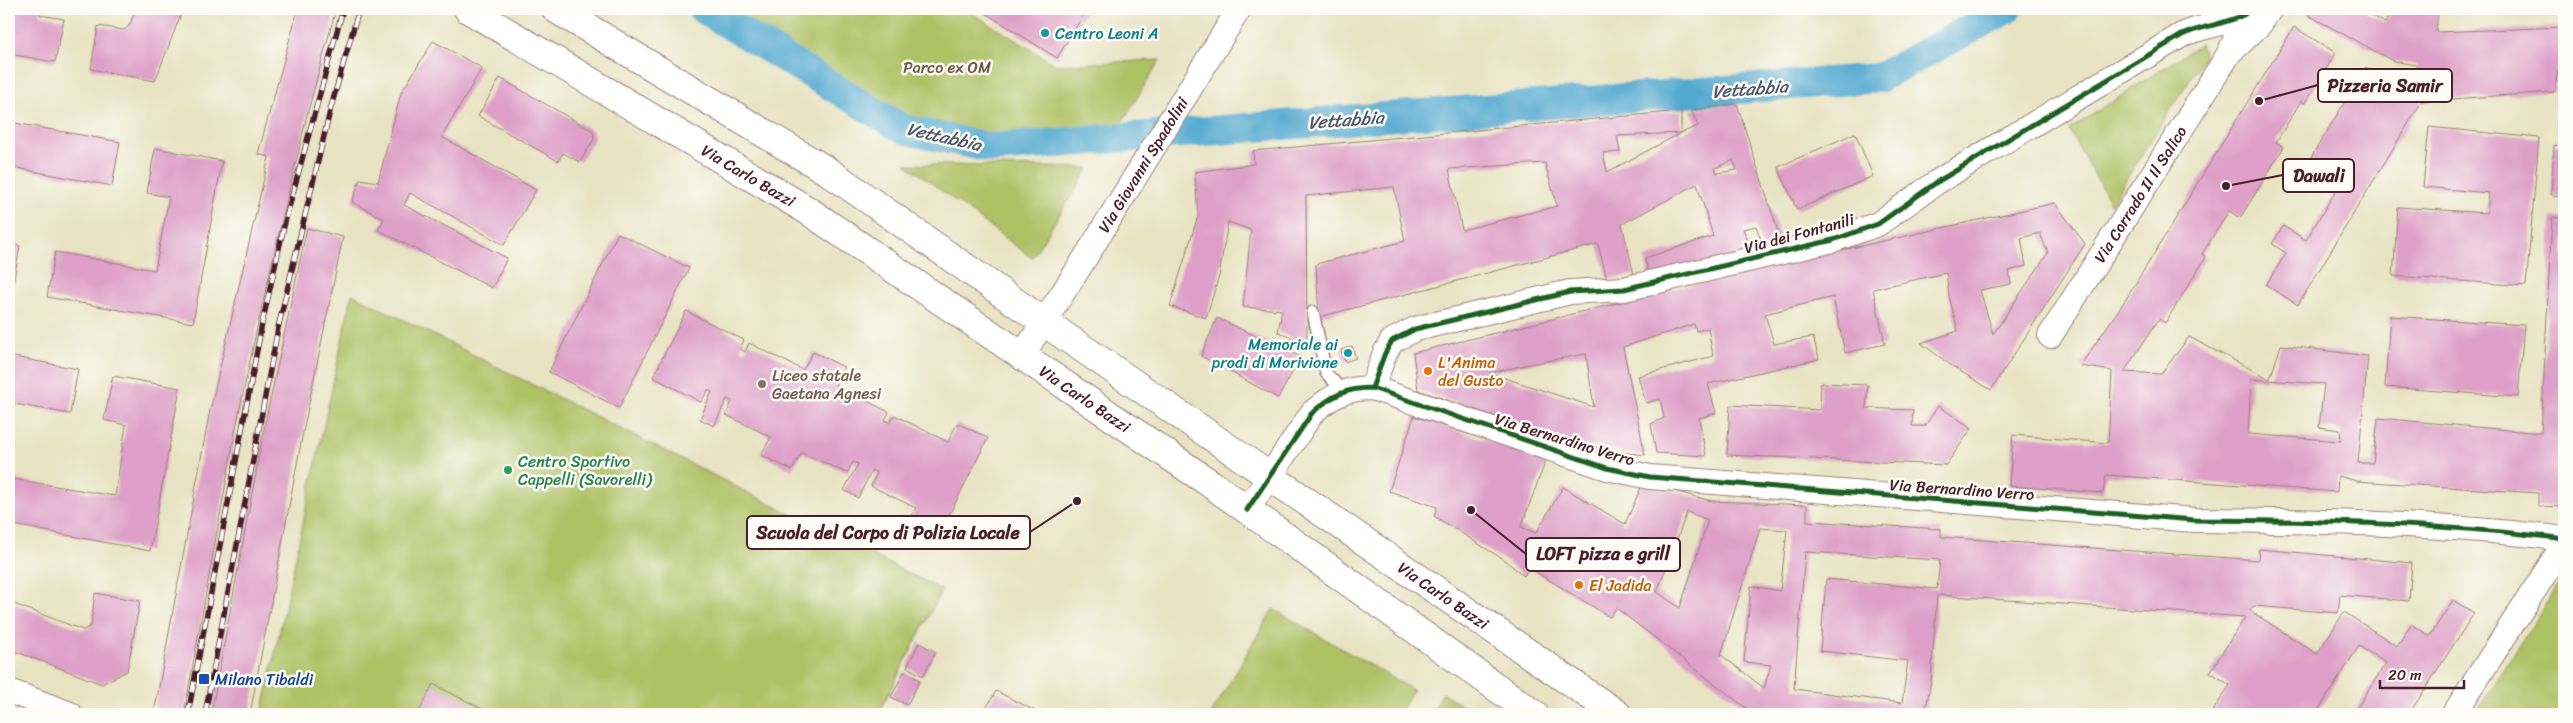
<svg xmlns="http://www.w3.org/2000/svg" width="2573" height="723" viewBox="0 0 2573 723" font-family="Sriracha,sans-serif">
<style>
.green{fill:#afc165;stroke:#7c7048}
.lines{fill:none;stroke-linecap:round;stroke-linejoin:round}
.canal{stroke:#53a9d0;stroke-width:30}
.building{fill:#dea0c8;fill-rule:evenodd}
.lane-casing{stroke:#998176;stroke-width:14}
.street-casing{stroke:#998176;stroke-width:26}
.primary-casing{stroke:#998176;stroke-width:30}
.lane{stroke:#fff;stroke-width:11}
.street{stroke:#fff;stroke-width:24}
.primary{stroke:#fff;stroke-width:28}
.rail-casing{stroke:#4a1f2b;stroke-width:5.5}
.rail{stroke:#fdfcf7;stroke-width:4;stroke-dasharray:11;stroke-linecap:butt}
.cycleway-casing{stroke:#fdfcf7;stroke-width:8}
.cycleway{stroke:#1b5e20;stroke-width:5}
.culture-dot{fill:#0f9aa8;stroke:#fdfcf7;stroke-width:2}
.food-dot{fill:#e8710a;stroke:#fdfcf7;stroke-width:2}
.education-dot{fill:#8d6e63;stroke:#fdfcf7;stroke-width:2}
.leisure-dot{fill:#2e9e5b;stroke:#fdfcf7;stroke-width:2}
.transit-dot{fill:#1a4fb4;stroke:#fdfcf7;stroke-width:2}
.labels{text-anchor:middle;stroke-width:5;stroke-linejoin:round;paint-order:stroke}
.culture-label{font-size:16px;fill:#0d838f;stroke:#fdfcf7;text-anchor:start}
.park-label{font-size:16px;fill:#6d583f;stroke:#fdfcf7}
.street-label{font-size:16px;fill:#4a1f2b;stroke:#fdfcf7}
.food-label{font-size:16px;fill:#c56008;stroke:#fdfcf7;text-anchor:start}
.education-label{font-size:16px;fill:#785e54;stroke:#fdfcf7;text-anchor:start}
.leisure-label{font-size:16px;fill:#27864d;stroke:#fdfcf7;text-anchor:start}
.transit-label{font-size:16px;fill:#164399;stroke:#fdfcf7;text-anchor:start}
.water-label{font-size:18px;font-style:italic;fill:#4e566d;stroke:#fdfcf7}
.leader{fill:none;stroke:#4a1f2b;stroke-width:2}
.callout-dot{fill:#4a1f2b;stroke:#fdfcf7;stroke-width:2}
.callout{fill:#fdfcf7;stroke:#4a1f2b;stroke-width:2}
.callout-label{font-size:18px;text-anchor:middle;font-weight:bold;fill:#4a1f2b}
</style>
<rect width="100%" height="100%" fill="#fdfcf7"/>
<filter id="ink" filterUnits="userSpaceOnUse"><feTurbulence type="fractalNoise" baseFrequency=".02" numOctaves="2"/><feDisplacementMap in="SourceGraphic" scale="10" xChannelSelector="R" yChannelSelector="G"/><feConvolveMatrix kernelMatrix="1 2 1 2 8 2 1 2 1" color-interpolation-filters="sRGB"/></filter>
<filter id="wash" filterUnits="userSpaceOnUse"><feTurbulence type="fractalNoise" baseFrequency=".0096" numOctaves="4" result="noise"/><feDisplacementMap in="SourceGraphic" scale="20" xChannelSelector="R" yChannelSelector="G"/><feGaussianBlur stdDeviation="1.12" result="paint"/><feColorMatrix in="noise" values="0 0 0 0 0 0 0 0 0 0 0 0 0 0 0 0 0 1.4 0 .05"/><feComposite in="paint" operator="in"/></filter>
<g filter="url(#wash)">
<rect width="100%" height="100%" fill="#e8e3c2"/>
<path class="green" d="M726,9h239l91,56 104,-5 -40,66 -112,8 -41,-1 -38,-10 -32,-12z
M2200,44l5,11 -94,149 -42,-74z
M906,164l183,4 -57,90z
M352,294l590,296 -64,124h-616z
M2564,582v132h-89l82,-127z
M1273,609l140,81 -15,24h-187z
M1443,693l28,18 4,3h-44z"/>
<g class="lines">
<path class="canal" d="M703,9l200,120 89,19 887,-70 128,-69"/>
</g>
<g id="blocks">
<path class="building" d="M9,9h32l-1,6 24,4 -9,43 -46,-8z
M136,9h47l-28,72 -64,-12 7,-43 26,4 5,-4z
M298,9h38l-29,106 -49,208 -21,99 -53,292h-30l55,-299 60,-258 -11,-3z
M979,9h108l-30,49z
M2311,9h48l26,14 8,-14h45l-2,23 128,-5v43l-6,1 -4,21 -132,9 -6,-36 -23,-4 -85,-46z
M2294,27l42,26 -31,50 -4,-2 -25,41 8,5 -44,71 -11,-7 -27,43 4,3 -41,66 -6,-4 -35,53 37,2 28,-37 81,42 11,-34 87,11 -10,107h15l5,-45 163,15 11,-216 12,1v289l-26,-1v-13l-181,-12 -19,-5 -1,16 -231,-17 -3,18 -94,-7 4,-51 95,8 4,-72 -32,-5 46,-67zM2251,379l73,5 -5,43 21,3 1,11 -93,-7z
M433,41l49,27 -40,69 94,53 -32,55 -94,-52 -6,12 103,53 -15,30 -114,-58 6,-11 -32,-17 8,-23 18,3 23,-89z
M2366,67l56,34 -124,204 -32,-20 20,-32 -14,-9 11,-18 23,14 34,-56 -33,-20z
M500,78l93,53 1,8 -14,23 -17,-9 -5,8 -80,-45z
M1737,104l45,140 -17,8 -9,-26 -13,3 11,27 -105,22 -4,-20 68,-22 -16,-52 -75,40 12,51 -27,4 -9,-35 -279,73 -3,-53 89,-23 -11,-54 -88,9 1,147 -29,-11 4,-22 -39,-3 8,-77 -23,-8 -9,54 -13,42 -36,-12 28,-90 -3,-44 59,-8 -1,-13 428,-40v22l17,-7 -7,-16zM1681,133l-74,39 -4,-19 17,-1 -3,-16zM1733,160l4,10 -20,3 -2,-5zM1545,163l12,43 -95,24 -13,-61z
M9,122l111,20 -8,44 -101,-19 -2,7z
M2429,127l110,11 -13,148 -133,-10 5,-69 89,6 2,-20 -66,-6z
M1855,133l18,43 -76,34 -19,-43z
M2554,145l10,1v50l-13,-1z
M155,148l67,13 -29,162 -146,-26 8,-45 100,18 14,-73 -22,-4z
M2055,203l30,41 -94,146 -39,-24 -31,-23 37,-12 -9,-35 -3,-23 -73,16 12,55 -40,9 -12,-56 -68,17 9,30 39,-7 6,22 -111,25 8,29 -17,5 7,38 -50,-3 -5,-29 13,-6 -4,-19 -14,4 -8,-27 75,-20 -5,-28 -12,3 -2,-7 -71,23 22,108 -34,-4 -39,-8 -154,-53 -5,-37 348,-85zM2040,233l8,20 -55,81 -13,-44 31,-6 -2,-13 17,-5 -5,-28zM1586,354l8,53 -105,-34 41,-9z
M307,228l36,9 -40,195 -53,282h-39l54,-290z
M618,233l71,35 -70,140 -70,-36z
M9,243l11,3 -8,44h-3z
M686,311l58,29 -4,9 5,3 4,-9 54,27 10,-18 31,15 -9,18 54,27 -4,8 5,3 4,-8 54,27 9,-19 31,15 -52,103 -29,-15 9,-18 -45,-22 6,-13 -5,-3 -14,28 -14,-8 14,-26 -5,-2 -6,11 -45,-20 -10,17 -31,-15 10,-18 -45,-22 6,-14 -5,-2 -13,27 -14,-7 12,-27 -4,-2 -7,12 -48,-25z
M2390,316l134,9 -6,72 -133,-10z
M1217,318l84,39 -23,41 -77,-42z
M1352,346l4,12 -11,4 -4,-12z
M9,356l69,13 -8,45 -61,-11z
M113,376l67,12 -30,163 -141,-27v-19l4,-26 102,17 11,-71 -22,-5z
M1821,383l47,2 -2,23 47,2 -1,16h13l13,-20 34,22 -26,37 -219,-10 3,-50 90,5z
M1414,416l132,44 -25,67 15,6 27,-46 62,37 18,-41 69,18 95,4v16l134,8v8l317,23 1,-11 153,14 -3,38 -69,-6 -2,18 -84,-7 -5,4 68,44 27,-42 53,34 14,-22 19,12 23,-36 21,13 -65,101h-56l33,-51 -27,-17 -43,68h-105l19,-29 -20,-13 35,-55 -308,-22 -6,85 -6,34h-171l-138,-106 -6,9 -81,-49 -5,8 -18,-15 -72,-45 3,-9 -48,-16zM1687,512l21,8 -28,88 -23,-16zM1760,528l27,2 -7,61 -29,-5 -7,76 27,3 -7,23 -43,-33zM1805,552l135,8 -3,29 -111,-10 -6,72 88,10 -6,42 -108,-14z
M95,593l45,8 -13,70 -25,13 -93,-35v-47l74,28 8,-4z
M919,643l17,9 -13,24 -16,-9z
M904,672l16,8 -13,25 -16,-8z
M433,684l59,30h-74z
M996,691l45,23h-58z"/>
</g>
</g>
<g filter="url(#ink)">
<use href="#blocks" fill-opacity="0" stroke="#998176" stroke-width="1"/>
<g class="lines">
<g class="lane-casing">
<path id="lane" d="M1313,312l13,61 17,18"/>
</g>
<g class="street-casing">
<g id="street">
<path d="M2235,48l25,-24 10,-15"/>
<path id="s1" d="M2050,336l180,-284 17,-43"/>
<path id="s2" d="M1023,354l54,-83 162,-262"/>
<path d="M1372,388l13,-35 7,-12 23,-12 155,-37 54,-3 209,-49 45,-16 59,-42 245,-147c21,-10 43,-10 63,-21"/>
<path d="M1247,510l65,-97c19,-17 34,-25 60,-25l235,80 43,9 544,43c123,1 248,3 370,19"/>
<path d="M9,691l61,23"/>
<path d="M2454,714l110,-170"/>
</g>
</g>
<g class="primary-casing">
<g id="primary">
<path id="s3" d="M468,9l339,201 404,274 323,230"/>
<path id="s4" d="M556,9l273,163 180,126 608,416"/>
</g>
</g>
<use href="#lane" class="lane"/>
<use href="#street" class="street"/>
<use href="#primary" class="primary"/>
<g class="rail-casing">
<path id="rail" d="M188,714l74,-390 23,-102 58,-213
M205,714l73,-386 53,-221 28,-98"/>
</g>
<use href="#rail" class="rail"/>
<g class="cycleway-casing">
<path id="cycleway" d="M1372,388l13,-35 7,-12 23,-12 155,-37 54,-3 209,-49 45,-16 59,-42 245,-147c21,-10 43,-10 63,-21
M1247,510l65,-97c19,-17 34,-25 60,-25l235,80 43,9 544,43c123,1 248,3 370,19"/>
</g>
<use href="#cycleway" class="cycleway"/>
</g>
</g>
<g class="culture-dot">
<circle cx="1045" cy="33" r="5"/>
<circle cx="1348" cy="353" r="5"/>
</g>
<g class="food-dot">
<circle cx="1428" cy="371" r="5"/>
<circle cx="1579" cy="585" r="5"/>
</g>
<circle class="education-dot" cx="762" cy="384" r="5"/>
<circle class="leisure-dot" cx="508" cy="470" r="5"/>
<rect class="transit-dot" x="198" y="673" width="12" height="12" rx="2.5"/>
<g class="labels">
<g class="culture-label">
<text x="1055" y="39">Centro Leoni A</text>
<text x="1338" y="350" text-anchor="end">Memoriale ai<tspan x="1338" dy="18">prodi di Morivione</tspan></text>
</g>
<g class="park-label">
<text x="947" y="73">Parco ex OM</text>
</g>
<g class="street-label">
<text dy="6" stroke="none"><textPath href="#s2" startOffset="224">Via Giovanni Spadolini</textPath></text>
<text dy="6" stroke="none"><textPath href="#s3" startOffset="326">Via Carlo Bazzi</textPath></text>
<text dy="6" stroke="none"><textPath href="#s1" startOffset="168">Via Corrado II Il Salico</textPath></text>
<text transform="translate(1799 233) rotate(-15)" y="6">Via dei Fontanili</text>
<text dy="6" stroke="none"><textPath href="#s3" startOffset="730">Via Carlo Bazzi</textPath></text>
<text transform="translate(1565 439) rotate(17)" y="6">Via Bernardino Verro</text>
<text transform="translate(1962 489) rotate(4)" y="6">Via Bernardino Verro</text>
<text dy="6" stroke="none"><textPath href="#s4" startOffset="1064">Via Carlo Bazzi</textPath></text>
</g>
<g class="food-label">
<text x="1438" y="368">L'Anima<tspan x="1438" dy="18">del Gusto</tspan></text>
<text x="1589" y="591">El Jadida</text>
</g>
<g class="education-label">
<text x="772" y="381">Liceo statale<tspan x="772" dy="18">Gaetana Agnesi</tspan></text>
</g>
<g class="leisure-label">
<text x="518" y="467">Centro Sportivo<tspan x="518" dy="18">Cappelli (Savorelli)</tspan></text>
</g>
<g class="transit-label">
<text x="215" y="685">Milano Tibaldi</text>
</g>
<g class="water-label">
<text transform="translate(1750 89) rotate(-4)" y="6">Vettabbia</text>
<text transform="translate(1346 120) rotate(-4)" y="6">Vettabbia</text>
<text transform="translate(944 137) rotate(13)" y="6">Vettabbia</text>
</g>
</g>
<path class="leader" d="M2259 101L2318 85M2226 186L2283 175M1077 501L1030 532M1471 510L1526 554"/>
<g class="callout-dot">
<circle cx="2259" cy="101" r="5"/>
<circle cx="2226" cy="186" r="5"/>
<circle cx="1077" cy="501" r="5"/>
<circle cx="1471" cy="510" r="5"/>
</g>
<g class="callout">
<rect x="2318" y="69" width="134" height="33" rx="5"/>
<rect x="2283" y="159" width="71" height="33" rx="5"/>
<rect x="747" y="516" width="283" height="33" rx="5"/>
<rect x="1526" y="538" width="154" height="33" rx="5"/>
</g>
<g class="callout-label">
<text x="2385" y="92">Pizzeria Samir</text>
<text x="2319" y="182">Dawali</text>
<text x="888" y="539">Scuola del Corpo di Polizia Locale</text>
<text x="1603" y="560">LOFT pizza e grill</text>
</g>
<rect width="2573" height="723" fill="none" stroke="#fdfcf7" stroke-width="30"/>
<path d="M2380 680v8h84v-8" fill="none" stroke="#4a1f2b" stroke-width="2.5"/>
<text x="2388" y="680" font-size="15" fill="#4a1f2b" stroke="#fdfcf7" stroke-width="4" paint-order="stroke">20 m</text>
</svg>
